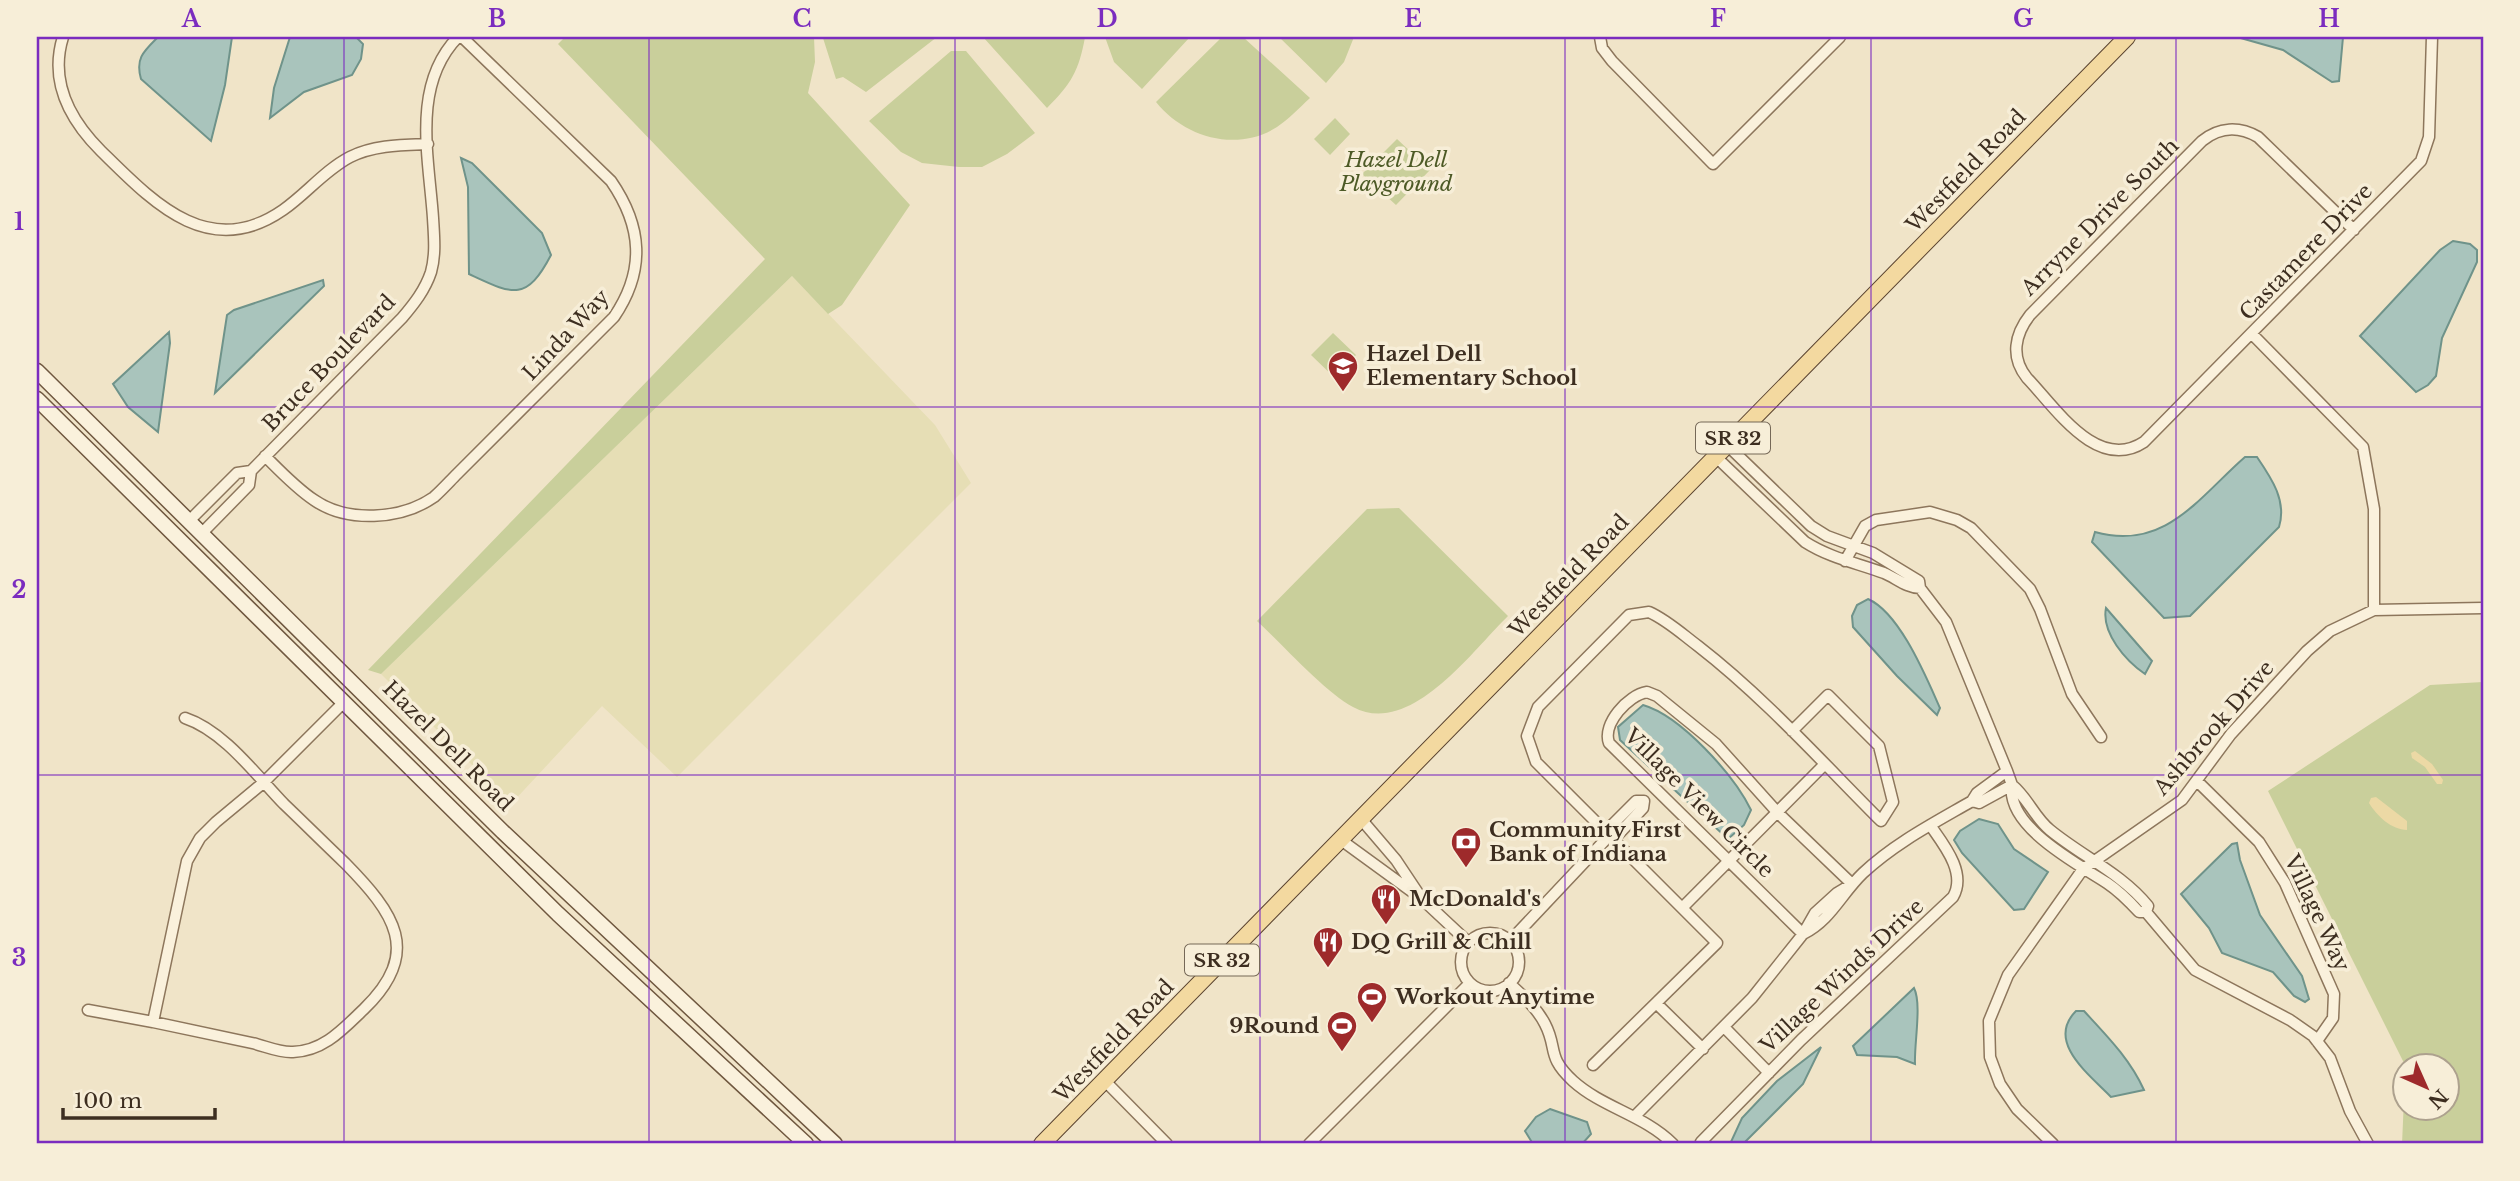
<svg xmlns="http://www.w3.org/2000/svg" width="2520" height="1181" viewBox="0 0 2520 1181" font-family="'Libre Baskerville',serif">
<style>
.farmland{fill:#e6deb5}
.green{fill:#c9cf9b}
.sand{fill:#ecd9a5}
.water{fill:#a9c4bc;stroke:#6f938a;stroke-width:2}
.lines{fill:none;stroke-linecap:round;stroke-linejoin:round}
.street-casing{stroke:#8d765c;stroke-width:13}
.secondary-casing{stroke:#6f573f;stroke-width:17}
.primary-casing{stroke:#5b4430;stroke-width:18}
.street{stroke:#faf1dc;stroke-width:10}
.secondary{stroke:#faf1dc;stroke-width:14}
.primary{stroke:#f3d9a0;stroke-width:16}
.grid{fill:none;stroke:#7b2cbf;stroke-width:2;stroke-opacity:0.55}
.labels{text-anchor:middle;stroke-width:7;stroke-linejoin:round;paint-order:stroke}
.shield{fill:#f7eed8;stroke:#756857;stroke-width:2}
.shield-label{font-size:19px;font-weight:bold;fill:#3d2e20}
.park-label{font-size:21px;font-style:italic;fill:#4d5a26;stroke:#f7eed8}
.street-label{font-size:21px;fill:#3d2e20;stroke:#f7eed8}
.poi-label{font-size:21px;font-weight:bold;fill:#3d2e20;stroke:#f7eed8;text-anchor:start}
.neatline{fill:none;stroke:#7b2cbf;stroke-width:2.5}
.grid-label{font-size:23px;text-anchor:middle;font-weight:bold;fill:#7b2cbf}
</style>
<rect width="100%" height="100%" fill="#f0e4c8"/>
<path class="farmland" d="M792,276l143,149 36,58 -294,294 -75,-71 -91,98 -130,-130z"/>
<path class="green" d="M565,37h249l1,25 -7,31 102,112 -68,100 -14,9 -36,-38 -411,398 -13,-4 397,-411 -207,-215z
M937,37l-71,55 -23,-15 -7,2 -13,-41z
M983,37h102c-6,34 -14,47 -38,71z
M1105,37h85l-48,52 -28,-27z
M1222,37h21l67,61c-11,10 -21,21 -33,29 -41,26 -93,10 -121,-25z
M1279,37h75l-10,25 -18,21z
M951,51h15l69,82 -28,21 -25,13h-23l-37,-4 -21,-11 -32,-31z
M1335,118l15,16 -20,21 -16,-16z
M1397,139l33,31 -34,35 -34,-31z
M1333,333l23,22 -12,13 5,4 -10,10 -28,-27z
M1399,508l109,108c-36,35 -98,122 -155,91 -27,-14 -71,-63 -96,-86l110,-112z
M2483,682v462h-81l2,-45v9h42v-42l-41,-1 -137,-274 162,-106z"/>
<path class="sand" d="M2415,751l17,13 11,16 -1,4h-5l-12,-17 -13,-9 -1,-5z
M2376,797l31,24v9c-15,0 -30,-14 -38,-27l2,-5z"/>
<path class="water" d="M158,37h74l-7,48 -14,56 -70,-62c-6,-21 3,-28 17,-42z
M290,37h66l7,7 -2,15 -9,16 -48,17 -34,26 4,-30z
M2237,37h106l-4,44 -7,1 -49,-32z
M461,158l11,5 70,70 9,22c-25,48 -39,39 -82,19l-1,-87z
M2453,241l17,3 7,6v12l-35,76 -6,38 -8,9 -12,7 -56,-56 80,-86z
M323,280l1,6 -109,107 12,-78 7,-5z
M169,332l1,11 -12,89 -30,-25 -15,-23z
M2245,457h12c15,22 30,44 22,70l-89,89 -26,2 -72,-76 3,-10c70,20 105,-36 150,-75z
M1868,599c32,14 58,78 72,109l-3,7 -40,-39 -44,-49 -1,-11 5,-11z
M2106,608l46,53 -7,13c-19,-13 -44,-41 -39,-66z
M1643,705c38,11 91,70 108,105l-7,15 -16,14 -108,-99 -2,-13z
M1979,819l19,5 16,25 34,23 -24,37 -10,1 -52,-57 -8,-13 6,-9z
M2237,843l3,17 20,55 42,61 7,23 -4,3 -11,-6 -21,-24 -51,-19 -13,-25 -28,-34 51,-50z
M1914,988c8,16 0,56 1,76l-18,-7 -40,-2 -4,-9z
M2076,1011h8c23,25 46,48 60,79l-33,7c-21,-22 -66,-55 -35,-86z
M1821,1047l-18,37 -60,60h-13l12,-26 35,-37z
M1550,1109l37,13 4,12 -9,10h-49l-8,-13 11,-14z"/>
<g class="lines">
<g class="street-casing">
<path id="street" d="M63,37c-14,45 7,83 38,114 51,50 107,111 182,59 23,-16 42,-40 67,-53 24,-12 52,-12 78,-13
M1600,37l2,11 10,13 101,103 127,-127
M2354,230l-96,-93c-19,-11 -39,-10 -56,4l-172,174c-15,19 -20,42 -3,63 28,29 70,95 117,64l277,-281 8,-24 3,-100
M2252,334l111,113 11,62v101
M265,456c15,15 31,32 49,44 33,23 87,20 120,-3 8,-7 16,-16 23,-23l157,-157c32,-47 28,-91 -3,-136l-149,-144
M1715,456l90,86c25,16 52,21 79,31 12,5 23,15 36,15l-1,-7 -46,-28 -46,-17 -16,-10 -85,-82
M190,520l47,-47 14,-2
M202,533l47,-48 2,-14 151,-153c12,-14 23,-28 29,-46 5,-18 3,-36 2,-54 -4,-60 -22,-133 25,-181
M1845,561l20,-35 11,-6 54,-8 27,8 14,8 59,61 10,20 32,85 29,43
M1920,588l26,34 61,149 5,14 -33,18 -7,-2 5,-8 30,-22
M185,718c39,13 71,57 99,86 21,20 41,40 61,59 49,50 78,89 19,146 -21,20 -40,42 -71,43 -13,1 -28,-6 -41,-9 -33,-7 -66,-14 -99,-21l34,-161 13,-23 16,-16 47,-39 81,-81
M2198,782l61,60 26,41 49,111 -1,24 -16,23
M1605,832l31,-31h8l-1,7 -30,32
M1341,840l81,59 -26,-39 -35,-41
M1422,899l46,43
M1682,908l142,-143
M2146,912h-7c-10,-11 -20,-21 -32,-29 -29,-19 -101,-56 -95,-98 16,13 22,32 38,45 33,27 71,43 98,76l-2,6 49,58 95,50 23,16 17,22 20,53 18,33
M1461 962a29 29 0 1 1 58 0a29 29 0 1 1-58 0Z
M1803,934l-194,-191c-7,-19 19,-48 38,-51l10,4 59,48 61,68 75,72
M1803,934c28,-14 38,-40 60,-61 32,-30 71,-50 109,-72
M1510,941l99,-105
M1509,983c13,12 28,25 36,41 13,25 1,32 28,57 30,27 71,34 100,63
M1656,1003l47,46
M88,1010l65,12
M1724,1027l45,46
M1593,1065l124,-122 -181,-181 -9,-26 11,-29 91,-92 20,-3c18,8 33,22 49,34 67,52 123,115 183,175l12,-19 -14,-56 -51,-51 -36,36
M1104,1080l63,64
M1636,1115l116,-117 51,-64 12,-21 22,-20 15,-9
M1701,1142l100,-102 152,-143c14,-24 -9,-52 -23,-72
M1309,1144l161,-161
M2053,1144l-36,-35 -17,-25 -10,-27 -1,-36 19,-46 75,-106 99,-69 49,-66 76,-83 23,-20 44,-21 109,-2"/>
</g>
<g class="secondary-casing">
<path id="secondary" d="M37,371l466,461 332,312
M37,399l521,515 248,230"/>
</g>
<g class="primary-casing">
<path id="primary" d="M1042,1144l1085,-1107"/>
</g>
<use href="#street" class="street"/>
<use href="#secondary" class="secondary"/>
<use href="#primary" class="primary"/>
</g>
<path class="grid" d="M344,37v1107M649,37v1107M955,37v1107M1260,37v1107M1565,37v1107M1871,37v1107M2176,37v1107M37,407h2446M37,775h2446"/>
<defs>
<g id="school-pin" transform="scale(1.575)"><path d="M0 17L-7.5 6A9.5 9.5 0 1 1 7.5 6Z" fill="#9e2a2b" stroke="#f7eed8"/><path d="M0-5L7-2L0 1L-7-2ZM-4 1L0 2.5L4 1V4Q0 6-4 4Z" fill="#fff"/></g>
<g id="bank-pin" transform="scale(1.575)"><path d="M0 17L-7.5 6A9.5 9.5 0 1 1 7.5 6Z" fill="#9e2a2b" stroke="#f7eed8"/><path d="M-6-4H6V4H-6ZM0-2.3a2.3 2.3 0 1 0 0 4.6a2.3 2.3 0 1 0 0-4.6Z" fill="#fff"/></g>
<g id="restaurant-pin" transform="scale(1.575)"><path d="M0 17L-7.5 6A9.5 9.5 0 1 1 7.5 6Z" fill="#9e2a2b" stroke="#f7eed8"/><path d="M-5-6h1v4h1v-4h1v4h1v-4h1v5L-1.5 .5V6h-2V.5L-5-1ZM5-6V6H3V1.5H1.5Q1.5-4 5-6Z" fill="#fff"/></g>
<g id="stadium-pin" transform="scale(1.575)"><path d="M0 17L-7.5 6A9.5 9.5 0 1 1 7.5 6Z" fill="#9e2a2b" stroke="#f7eed8"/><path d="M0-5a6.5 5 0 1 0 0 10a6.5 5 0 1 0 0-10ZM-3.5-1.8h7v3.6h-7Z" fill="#fff"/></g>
</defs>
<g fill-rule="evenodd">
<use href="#school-pin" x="1343" y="366"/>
<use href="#bank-pin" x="1466" y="842"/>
<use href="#restaurant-pin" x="1386" y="899"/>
<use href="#restaurant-pin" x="1328" y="942"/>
<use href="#stadium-pin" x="1372" y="997"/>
<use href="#stadium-pin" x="1342" y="1026"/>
</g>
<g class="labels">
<g class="shield">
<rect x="1696" y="422.5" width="74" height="31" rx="5"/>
<rect x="1185" y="944.5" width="74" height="31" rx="5"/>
</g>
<g class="shield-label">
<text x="1733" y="445">SR 32</text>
<text x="1222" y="967">SR 32</text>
</g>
<g class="park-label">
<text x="1396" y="167">Hazel Dell<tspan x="1396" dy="24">Playground</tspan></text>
</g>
<g class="street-label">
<text transform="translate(1966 171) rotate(-46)" y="7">Westfield Road</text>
<text transform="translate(2100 217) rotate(-45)" y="7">Arryne Drive South</text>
<text transform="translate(2306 252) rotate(-46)" y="7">Castamere Drive</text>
<text transform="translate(566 335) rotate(-47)" y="7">Linda Way</text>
<text transform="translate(329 363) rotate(-46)" y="7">Bruce Boulevard</text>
<text transform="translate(1569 576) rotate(-46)" y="7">Westfield Road</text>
<text transform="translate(2214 728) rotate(-49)" y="7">Ashbrook Drive</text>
<text transform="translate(448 746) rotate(45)" y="7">Hazel Dell Road</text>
<text transform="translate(1699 803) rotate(45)" y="7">Village View Circle</text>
<text transform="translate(2317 913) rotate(65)" y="7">Village Way</text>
<text transform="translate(1842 976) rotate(-43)" y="7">Village Winds Drive</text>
<text transform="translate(1114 1041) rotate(-46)" y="7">Westfield Road</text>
</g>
<g class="poi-label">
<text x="1366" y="361">Hazel Dell<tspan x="1366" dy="24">Elementary School</tspan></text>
<text x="1489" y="837">Community First<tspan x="1489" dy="24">Bank of Indiana</tspan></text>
<text x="1409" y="906">McDonald's</text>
<text x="1351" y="949">DQ Grill &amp; Chill</text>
<text x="1395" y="1004">Workout Anytime</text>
<text x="1319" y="1033" text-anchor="end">9Round</text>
</g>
</g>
<rect width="2520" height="1181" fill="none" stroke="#f7eed8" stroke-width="77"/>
<g transform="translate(2426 1087) rotate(135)"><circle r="33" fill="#f7eed8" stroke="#ada18e" stroke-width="2"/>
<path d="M0-5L12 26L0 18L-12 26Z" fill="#9e2a2b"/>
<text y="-10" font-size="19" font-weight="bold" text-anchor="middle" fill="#3d2e20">N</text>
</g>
<path d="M63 1108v10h152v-10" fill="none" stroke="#3d2e20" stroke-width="3.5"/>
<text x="74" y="1108" font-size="21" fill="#3d2e20" stroke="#f7eed8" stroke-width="5" paint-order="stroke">100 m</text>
<rect x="38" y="38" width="2444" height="1104" class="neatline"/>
<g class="grid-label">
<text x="191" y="27">A</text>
<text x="497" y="27">B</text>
<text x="802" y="27">C</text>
<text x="1107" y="27">D</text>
<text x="1413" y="27">E</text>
<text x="1718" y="27">F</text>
<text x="2023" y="27">G</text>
<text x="2329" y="27">H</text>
<text x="19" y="230">1</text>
<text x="19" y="598">2</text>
<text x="19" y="966">3</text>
</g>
</svg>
